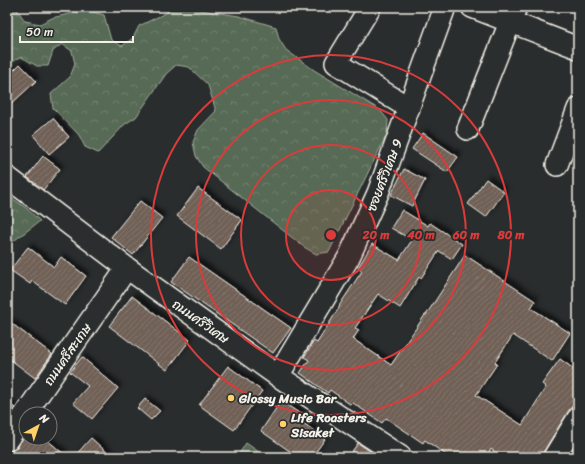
<svg xmlns="http://www.w3.org/2000/svg" width="585" height="464" viewBox="0 0 585 464" font-family="Sriracha,'Playpen Sans Thai',sans-serif">
<style>
.forest{fill:url(#forest-crowns);stroke:#a5ae9e}
.building{fill:url(#building-hatch);stroke:#f4f1e8;filter:url(#shadow)}
.lines{fill:none;stroke-linecap:round;stroke-linejoin:round}
.minor-casing{stroke:#f4f1e8;stroke-width:24}
.minor{stroke:#2a2d2e;stroke-width:21}
.ring{fill:none;stroke:#d93c3b;stroke-width:2}
.poi-dot{fill:#ffd166;stroke:#2a2d2e;stroke-width:1.5}
.labels{text-anchor:middle;stroke-width:3.5;stroke-linejoin:round;paint-order:stroke}
.street-label{font-size:13px;fill:#f4f1e8;stroke:#2a2d2e}
.poi-label{font-size:13px;font-weight:bold;fill:#f4f1e8;stroke:#2a2d2e;text-anchor:start}
.centre{fill:#d93c3b;stroke:#2a2d2e;stroke-width:2}
.ring-label{font-size:12px;text-anchor:middle;font-weight:bold;fill:#d93c3b;stroke:#2a2d2e;stroke-width:3.5;stroke-linejoin:round;paint-order:stroke}
</style>
<defs>
<pattern id="forest-crowns" width="20" height="18" patternUnits="userSpaceOnUse"><rect width="20" height="18" fill="#566a54"/><path d="M2 6a3 3 0 1 1 6 0M12 15a3 3 0 1 1 6 0" fill="none" stroke="#6f806d"/></pattern>
<pattern id="building-hatch" width="6" height="6" patternUnits="userSpaceOnUse"><rect width="6" height="6" fill="#6f6056"/><path d="M-1 1l2-2M0 6l6-6M5 7l2-2" fill="none" stroke="#84776e"/></pattern>
<filter id="shadow"><feDropShadow dx="3.5" dy="-3.5" stdDeviation="2" flood-color="#0009"/></filter>
</defs>
<rect width="100%" height="100%" fill="#2a2d2e"/>
<filter id="ink" filterUnits="userSpaceOnUse"><feTurbulence type="fractalNoise" baseFrequency=".025" numOctaves="2"/><feDisplacementMap in="SourceGraphic" scale="8" xChannelSelector="R" yChannelSelector="G"/><feConvolveMatrix kernelMatrix="1 2 1 2 8 2 1 2 1" color-interpolation-filters="sRGB"/></filter>
<g filter="url(#ink)">
<path class="forest" d="M7,7l9,1 9,13 15,3 12,-6 25,-6 14,-1 13,4 7,25 11,6 11,-8 6,-12 35,-17 14,-1 51,8 37,11 3,12 7,11 28,20 66,40 8,10 -1,14 -58,118 -13,2 -12,-7 -101,-80 -7,-11 -3,-14 5,-12 18,-19 -8,-26 -19,-18 -13,-2 -10,9 -30,43 -11,7 -27,29 -13,-6 -6,-12 -26,-27 -2,-14 19,-17 5,-13 -3,-13 -10,-7 -9,7 -5,15h-11l-16,-9 -14,8z
M12,198l14,10 14,13 -33,25v-47z
M246,443l20,14h-29z"/>
<path class="building" d="M20,64l16,17 -29,27v-31z
M53,118l16,19 -20,17 -16,-19z
M423,133l35,24 -11,15 -35,-23z
M43,156l17,13 -17,21 -16,-13z
M404,169l21,11 -13,26 -21,-11z
M486,179l18,13 -18,25 -18,-13z
M198,188l44,32 -21,29 -44,-33z
M140,201l22,17 -29,37 -22,-18z
M402,210l26,16 2,-3 32,21 -10,15 -13,-8 -18,27 -2,-1 -19,31 -22,-14 -23,34 4,2 -6,9 38,26 34,-50h1l39,-60 70,46 -4,7 39,25 -18,28 -39,-26 -18,27 2,2 -21,31 46,30 24,-38 -4,-3 18,-25 18,13v27l-10,13 -24,39 -2,6h-40l-11,-8 -5,8h-37l-24,-17 -2,3 -37,-25 -4,5 -29,-20 -2,2 -21,-15 -2,3 -28,-20 9,-13 -5,-3 10,-16 3,2 23,-37h-1l23,-35 -4,-3 14,-24 27,16 13,-20 -21,-12z
M28,247l26,20 7,-10 25,19 -21,29 -33,-24 -2,3 -20,-14z
M189,257l102,71 -18,25 -102,-71z
M132,296l58,44 -23,30 -58,-44z
M7,320l45,34 -17,24 -28,-21z
M82,357l36,31 -26,31 -19,-16 15,-17 -18,-14z
M228,366l34,25 -28,39 -35,-25z
M145,399l15,12 -9,9 -14,-12z
M281,401l24,16 -3,5 23,17 -13,18h-25l4,-5 -30,-21z
M7,403l8,5 -8,11z
M26,434v4h19l22,19h-60v-5l5,-1 5,-4z
M91,438l21,19h-38z
M358,443l21,14h-31z"/>
<g class="lines">
<g class="minor-casing">
<path id="minor" d="M370,7l-34,56 73,45
M472,7l106,41
M468,129l48,-122
M557,165l21,-56
M7,177l120,91 151,108 123,81
M278,376l71,-119 29,-64 67,-186
M7,440l120,-172
M554,457l24,-39"/>
</g>
<use href="#minor" class="minor"/>
</g>
</g>
<circle cx="331" cy="235" r="45" fill="#d93c3b" fill-opacity=".12"/>
<g class="ring">
<circle cx="331" cy="235" r="45"/>
<circle cx="331" cy="235" r="90"/>
<circle cx="331" cy="235" r="135"/>
<circle cx="331" cy="235" r="180"/>
</g>
<g class="poi-dot">
<circle cx="231" cy="398" r="4"/>
<circle cx="283" cy="424" r="4"/>
</g>
<g class="labels">
<g class="street-label">
<text transform="translate(384 175) rotate(-69)" y="5">ซอยศรีวิเศษ 9</text>
<text transform="translate(201 321) rotate(35)" y="5">ถนนศรีวิเศษ</text>
<text transform="translate(67 354) rotate(-55)" y="5">ถนนศรีสะเกษ</text>
</g>
<g class="poi-label">
<text x="239" y="403">Glossy Music Bar</text>
<text x="291" y="422">Life Roasters<tspan x="291" dy="15">Sisaket</tspan></text>
</g>
</g>
<circle cx="331" cy="235" r="6" class="centre"/>
<g class="ring-label">
<text x="376" y="239">20 m</text>
<text x="421" y="239">40 m</text>
<text x="466" y="239">60 m</text>
<text x="511" y="239">80 m</text>
</g>
<rect width="585" height="464" fill="none" stroke="#2a2d2e" stroke-width="24"/>
<rect x="12" y="12" width="561" height="440" fill="none" stroke="#f4f1e8" stroke-width="1.5" filter="url(#ink)"/>
<g transform="translate(38 426) rotate(40)"><circle r="19" fill="#2a2d2e" stroke="#7b7b78"/>
<path d="M0-3L7 15L0 10L-7 15Z" fill="#ffd166"/>
<text y="-6" font-size="11" font-weight="bold" text-anchor="middle" fill="#f4f1e8">N</text>
</g>
<path d="M20 36v6h113v-6" fill="none" stroke="#f4f1e8" stroke-width="2"/>
<text x="26" y="36" font-size="12" fill="#f4f1e8" stroke="#2a2d2e" stroke-width="3" paint-order="stroke">50 m</text>
</svg>
